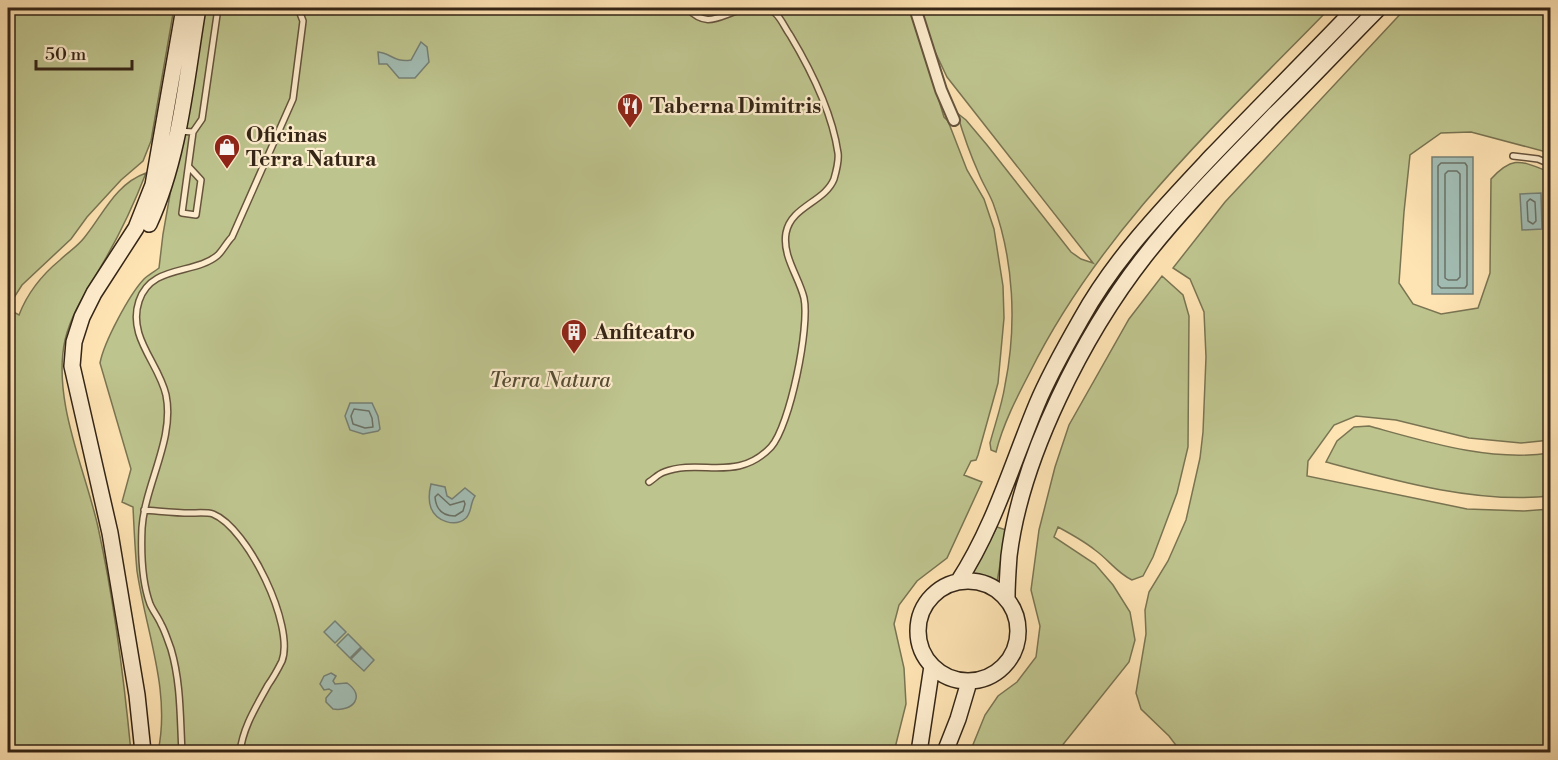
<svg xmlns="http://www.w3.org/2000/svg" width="1558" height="760" viewBox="0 0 1558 760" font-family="'Libre Bodoni',serif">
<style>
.green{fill:#bec48e;stroke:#797452;stroke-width:1.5}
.water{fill:#a2bdb4;stroke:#768075;stroke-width:1.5}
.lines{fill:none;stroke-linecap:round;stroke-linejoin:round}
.shore{stroke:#6b7165;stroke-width:1.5}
.service-casing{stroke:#66543d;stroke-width:8}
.minor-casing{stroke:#66543d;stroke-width:14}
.secondary-casing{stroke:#342516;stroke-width:18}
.service{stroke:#feedce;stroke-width:5}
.minor{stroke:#feedce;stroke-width:10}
.secondary{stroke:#feedce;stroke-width:15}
.labels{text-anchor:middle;stroke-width:4.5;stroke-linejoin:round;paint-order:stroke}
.poi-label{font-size:21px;font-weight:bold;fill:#342516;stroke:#feedce;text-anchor:start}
.park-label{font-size:21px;font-style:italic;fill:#564d34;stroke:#feedce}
</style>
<rect width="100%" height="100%" fill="#fee3b3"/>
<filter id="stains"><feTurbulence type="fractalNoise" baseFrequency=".00333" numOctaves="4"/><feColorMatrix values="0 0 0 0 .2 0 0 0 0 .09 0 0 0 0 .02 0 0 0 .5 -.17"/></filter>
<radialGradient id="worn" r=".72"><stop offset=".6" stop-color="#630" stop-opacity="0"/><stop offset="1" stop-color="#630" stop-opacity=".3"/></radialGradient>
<path class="green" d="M8,8h166l-23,133 -8,20 -22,19 -34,37 -16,22 -49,46 -14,22z
M203,8h708l33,109 4,4 19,49 17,29 10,30 9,57 1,32 -6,65 -20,72 -2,5 -5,1 -7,14 18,7 -35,76 -30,23 -18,24 -5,19 10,44 2,36 -12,48h-736c13,-61 -12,-120 -21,-181 -2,-21 -3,-43 -4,-64l-11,-5 9,-33 -31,-106c4,-21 29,-68 44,-84 4,-4 10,-7 15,-11l4,-34z
M920,8h410c-110,113 -229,221 -300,364 -13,25 -27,52 -34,80l-5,-2 -1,-7c5,-19 12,-38 15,-58 12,-59 9,-125 -12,-182 -4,-10 -10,-19 -14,-29 -9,-20 -16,-40 -22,-61l9,7 21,25 84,107 10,7 12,4 -146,-186 -17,-36z
M1406,8h144v145l-79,-21 -30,1 -31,22 -6,57 -5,71 14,21 28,10 37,-6 12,-35 1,-94c23,-25 31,-17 59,-7v268l-29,3 -52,-5 -73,-18 -40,-4 -22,9 -26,36 -1,15 160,33 57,2 26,-2v243h-369l-12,-16 -28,-27 -5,-16 10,-59 -1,-24 4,-18 19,-31 18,-41 14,-62 3,-26 3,-75 -2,-45 -14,-33 -17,-11 52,-66z
M146,173c-12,31 -26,61 -43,90 -14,25 -31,48 -38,77 -13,60 20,129 33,187 16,73 26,152 33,225h-123v-443l11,6c8,-21 24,-41 41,-55 8,-8 17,-13 24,-22 19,-23 31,-54 62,-65z
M1162,276l21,19 6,21 -1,131 -11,46 -24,64 -10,19 -11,4c-15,-7 -23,-20 -37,-30 -11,-9 -24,-16 -37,-23l-4,10 41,27 18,21 17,27 5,28 -6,22 -72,90h-87l15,-37 13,-19 19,-14 19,-25 4,-31 -9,-36 8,-60 16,-63 14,-42 60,-106z
M1369,426c58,16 121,36 181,27v43c-72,8 -154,-15 -224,-34l11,-21 17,-14z
M997,527l9,3 -9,52 -17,-7h-8z"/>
<path class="water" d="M421,42l6,5 2,15 -14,16h-16l-12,-14h-8l-1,-12c13,1 16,11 33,8z
M1432,157h41v137h-41z
M1541,193l1,36 -20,1 -2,-36z
M350,403h22l6,13 2,13 -2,2 -15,3 -13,-4 -5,-14z
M431,484l14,3 2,9 5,3 13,-11 10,8c-5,7 -3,16 -9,22 -11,10 -30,3 -35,-10 -3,-8 -2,-16 0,-24z
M335,621l11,11 -11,11 -11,-11z
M348,634l13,13 -11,11 -13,-13z
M362,648l12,12 -10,11 -13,-12z
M331,673l5,3 -3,5 2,3 12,-1c19,13 6,29 -14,26l-7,-7v-4l6,-7 -3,-2 -5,1 -4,-6 4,-8z"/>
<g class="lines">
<path class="shore" d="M1441,163h24l2,3v119l-2,3h-24l-3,-3v-119z
M1448,171h9l3,3v103l-3,3h-9l-3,-2v-104z
M1530,199l5,3 1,19 -3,3 -5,-3 -1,-19z
M354,409l15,2 3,7 1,9 -8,1 -12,-4 -2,-8z
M438,494l12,11 14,-4 1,3 -2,7 -8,5c-13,0 -19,-7 -20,-19z"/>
<g class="service-casing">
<path id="service" d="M687,8c22,23 34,5 61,0
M179,131l14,1 9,-13 16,-111
M1513,156l25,3 12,5
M189,167l12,13 -5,35 -14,-2 11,-81
M649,482c5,-3 9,-8 15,-10 37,-14 73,11 107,-25 19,-21 39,-121 33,-149 -5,-21 -22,-42 -18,-65 5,-27 39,-31 48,-54 2,-7 5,-19 4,-26 -6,-41 -27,-83 -48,-118 -5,-7 -9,-17 -15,-22 -3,-3 -9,-5 -13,-5
M144,510c15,1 31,3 46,3 7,0 17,-1 23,1 35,14 82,112 69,147 -4,8 -9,17 -14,24 -12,22 -25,42 -28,67
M182,752c-2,-34 -1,-69 -11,-103 -3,-8 -6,-18 -10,-25 -3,-7 -8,-13 -11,-20 -8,-22 -9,-53 -8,-76 3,-44 33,-89 24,-133 -7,-32 -39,-58 -27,-94 12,-37 56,-26 79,-46 5,-5 9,-13 14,-18l61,-138 10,-78 -5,-13"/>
</g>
<g class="minor-casing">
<path id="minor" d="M915,8l26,82 13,30"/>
</g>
<g class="secondary-casing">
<path id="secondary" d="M149,224c31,-67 37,-145 49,-216
M918 631a50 50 0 1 1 100 0a50 50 0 1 1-100 0Z
M958,582c36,-55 54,-118 79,-178 12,-29 28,-57 44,-85 33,-60 83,-112 130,-162 48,-50 97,-99 145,-149
M1007,597c0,-14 1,-27 2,-41 12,-99 75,-222 136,-300 39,-50 85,-95 129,-141 36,-35 70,-72 105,-107
M143,752l-6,-57 -27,-162 -38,-167 2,-24 8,-25 12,-24 42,-65 17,-43 31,-177
M919,752l13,-86
M945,752l13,-33 11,-37"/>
</g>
<use href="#service" class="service"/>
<use href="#minor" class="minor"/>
<use href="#secondary" class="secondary"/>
</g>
<defs>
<g id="restaurant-pin" transform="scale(1.35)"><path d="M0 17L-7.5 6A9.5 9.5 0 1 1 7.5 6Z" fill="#8f2418" stroke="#feedce"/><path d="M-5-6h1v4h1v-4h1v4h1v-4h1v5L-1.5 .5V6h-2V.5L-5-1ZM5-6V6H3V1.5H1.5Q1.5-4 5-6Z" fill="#fff"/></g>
<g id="shop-pin" transform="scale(1.35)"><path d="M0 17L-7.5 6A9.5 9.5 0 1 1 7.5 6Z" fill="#8f2418" stroke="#feedce"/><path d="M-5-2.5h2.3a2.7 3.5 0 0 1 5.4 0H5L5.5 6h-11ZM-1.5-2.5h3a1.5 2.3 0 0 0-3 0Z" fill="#fff"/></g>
<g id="building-pin" transform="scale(1.35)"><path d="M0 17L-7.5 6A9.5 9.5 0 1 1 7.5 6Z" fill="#8f2418" stroke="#feedce"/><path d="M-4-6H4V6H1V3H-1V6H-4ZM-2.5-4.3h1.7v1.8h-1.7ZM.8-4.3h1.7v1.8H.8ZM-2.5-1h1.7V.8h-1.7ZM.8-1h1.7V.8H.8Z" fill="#fff"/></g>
</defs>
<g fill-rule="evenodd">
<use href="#restaurant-pin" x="630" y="106"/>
<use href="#shop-pin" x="227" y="147"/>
<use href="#building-pin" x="574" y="332"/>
</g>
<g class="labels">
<g class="poi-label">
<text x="650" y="113">Taberna Dimitris</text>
<text x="246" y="142">Oficinas<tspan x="246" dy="24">Terra Natura</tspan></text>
<text x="594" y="339">Anfiteatro</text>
</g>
<g class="park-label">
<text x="550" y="387">Terra Natura</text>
</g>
</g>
<rect width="1558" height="760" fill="none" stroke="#fee3b3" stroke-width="30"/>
<rect x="9" y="9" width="1540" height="742" fill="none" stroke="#342516" stroke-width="3"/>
<rect x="15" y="15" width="1528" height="730" fill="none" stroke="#342516" stroke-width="1.5"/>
<path d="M36 60v9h96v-9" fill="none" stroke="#342516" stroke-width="3"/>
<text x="45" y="60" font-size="18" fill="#342516" stroke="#feedce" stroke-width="4.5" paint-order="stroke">50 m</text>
<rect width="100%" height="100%" filter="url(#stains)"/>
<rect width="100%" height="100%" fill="url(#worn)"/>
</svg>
